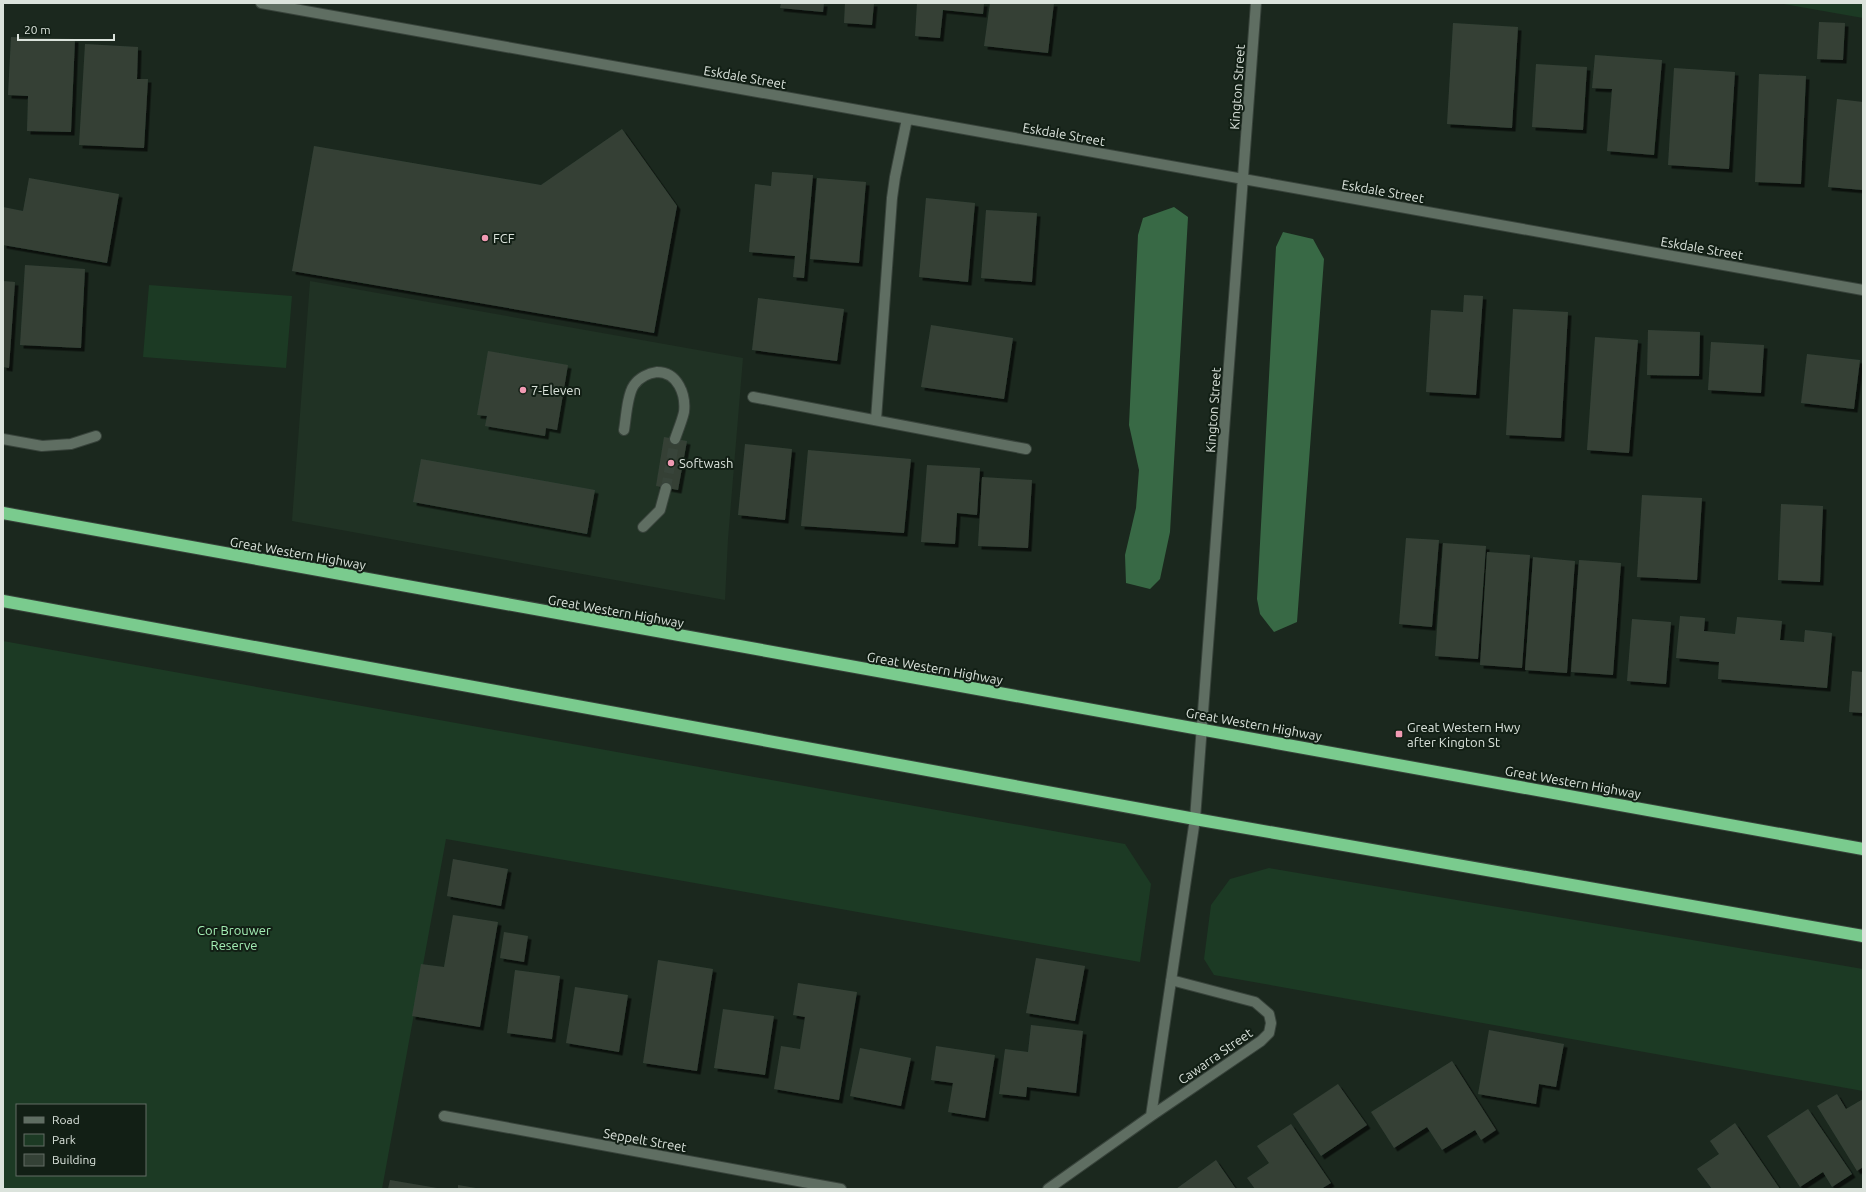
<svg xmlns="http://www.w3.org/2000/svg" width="1866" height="1192" viewBox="0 0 1866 1192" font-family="Ubuntu,sans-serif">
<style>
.built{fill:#203224}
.green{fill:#1c3a24;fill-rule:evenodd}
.forest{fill:#386945}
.building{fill:#344136;filter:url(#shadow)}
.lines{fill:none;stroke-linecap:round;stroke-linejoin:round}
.minor-tunnel{stroke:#38443a;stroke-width:10;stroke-dasharray:10 5;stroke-linecap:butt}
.minor-casing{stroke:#38433b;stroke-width:12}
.highway-casing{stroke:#38433b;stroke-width:14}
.minor{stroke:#5f6e62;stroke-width:10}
.highway{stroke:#7acb8e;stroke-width:12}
.poi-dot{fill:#f19ab3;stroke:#121f15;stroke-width:1.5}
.labels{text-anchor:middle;stroke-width:4;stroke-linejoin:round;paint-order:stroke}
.street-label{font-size:13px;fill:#dbe3dc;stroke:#121f15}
.poi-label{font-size:13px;fill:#dbe3dc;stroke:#121f15;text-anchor:start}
.park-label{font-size:13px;fill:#a3eeb4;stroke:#121f15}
</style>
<defs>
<filter id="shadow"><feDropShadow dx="3.5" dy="3.5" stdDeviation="0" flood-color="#0009"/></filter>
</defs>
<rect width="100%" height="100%" fill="#1b281e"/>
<path class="built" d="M310,281l433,77 -15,181 -3,61 -433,-79z"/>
<path class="green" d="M1778,3h85v15z
M149,285l143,11 -6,72 -143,-11z
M3,641l1122,203 26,40 -11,78 -694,-123 -64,350h-379zM17,1105h128v70h-128z
M1269,868l594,101v122l-649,-116 -10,-16 7,-54 19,-26z"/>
<path class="forest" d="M1174,207l14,10 -18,315 -10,47 -10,10 -24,-6 -1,-28 11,-47 3,-38 -10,-45 9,-190 5,-17z
M1283,232l30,7 11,20 -27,363 -23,10 -14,-18 -3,-15 19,-352z"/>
<path class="building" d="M781,3h43l-1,9 -43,-4z
M845,3h29l-2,22 -28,-2z
M917,3h67l-1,11 -40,-4 -3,28 -25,-2z
M990,3h64l-6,50 -64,-7z
M1819,22l26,1 -2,37 -26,-1z
M1453,23l65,4 -6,101 -65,-4z
M11,37l64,2 -4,93 -44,-1 1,-35 -20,-1z
M85,44l53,3 -1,32h11l-4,69 -65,-3z
M1595,55l67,5 -8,95 -47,-4 5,-62 -20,-1z
M1536,64l51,3 -4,63 -51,-3z
M1674,68l61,4 -6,97 -61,-4z
M1759,74l47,2 -5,108 -46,-2z
M1837,99l26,3v88l-35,-3z
M622,129l55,77 -23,127 -362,-62 22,-125 227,39z
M772,172l41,3 -9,103 -11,-1 2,-21 -46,-4 6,-68 16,2z
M29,178l90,16 -12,69 -104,-18v-38l20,4z
M817,178l49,4 -7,81 -49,-4z
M926,198l49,5 -7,79 -49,-5z
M986,210l51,3 -5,69 -51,-4z
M25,265l60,4 -4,79 -61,-3z
M3,281l12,1 -6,86 -6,-1z
M1464,295l19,1 -7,99 -50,-3 5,-82 32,2z
M758,298l86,11 -7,52 -85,-11z
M1513,309l55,3 -7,126 -55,-3z
M931,325l82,13 -9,61 -83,-12z
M1648,330l52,2 -1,44 -52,-1z
M1595,337l43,3 -9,113 -42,-3z
M1711,342l53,3 -3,48 -53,-3z
M488,351l80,14 -11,65 -11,-2 -1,8 -60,-10 2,-10 -10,-1z
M1807,354l53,6 -6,49 -53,-6z
M664,437l23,4 -9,49 -22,-4z
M745,444l47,5 -7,71 -47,-5z
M808,450l103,9 -7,74 -103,-7z
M421,459l174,31 -8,44 -174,-32z
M927,465l53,3 -3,47 -20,-2 -2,31 -34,-2z
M982,477l50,3 -4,68 -50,-2z
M1642,495l60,3 -5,82 -60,-3z
M1781,504l42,2 -3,76 -42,-2z
M1406,538l33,2 -7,87 -33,-3z
M1443,543l43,3 -8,113 -43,-3z
M1487,552l43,3 -8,113 -42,-3z
M1533,557l42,4 -8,112 -42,-3z
M1579,560l42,3 -8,112 -42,-3z
M1680,616l25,2 -1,13 31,3 2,-17 45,4 -2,19 24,2 1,-12 27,3 -5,55 -109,-9 1,-17 -43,-4z
M1632,619l39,3 -5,62 -39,-3z
M1852,671l11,1v41l-14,-1z
M453,859l55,10 -7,37 -54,-10z
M453,915l45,7 -18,105 -68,-11 9,-52 23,3z
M504,932l24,4 -4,26 -24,-4z
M1036,958l49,8 -10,55 -49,-8z
M658,960l55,9 -16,102 -54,-8z
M515,970l45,6 -8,63 -45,-6z
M798,983l59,9 -18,108 -65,-11 7,-43 19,3 5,-32 -12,-2z
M575,987l53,8 -9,57 -53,-9z
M723,1009l51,7 -9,59 -51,-7z
M1031,1025l52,6 -7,62 -49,-6 -1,10 -27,-3 6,-45 23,3z
M1489,1030l75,14 -8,43 -17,-3 -3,20 -58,-10z
M936,1046l59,9 -10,63 -37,-6 5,-29 -22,-3z
M860,1048l51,10 -10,48 -51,-10z
M1452,1061l44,69 -15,10 -6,-10 -33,20 -15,-23 -33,21 -23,-36z
M1338,1084l29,41 -46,31 -28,-42z
M1837,1094l9,15 17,-10v68l-6,4 -40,-65z
M1808,1109l44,65 -20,13 -9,-15 -23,15 -33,-51z
M1735,1123l45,66h-68l-15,-20 22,-15 -9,-13z
M1291,1124l40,59 -10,6h-66l-8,-11 22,-15 -12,-17z
M1216,1160l20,29h-60z
M390,1180l47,8 -1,1h-48z
M458,1185l18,3v1h-18z"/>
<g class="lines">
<path class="minor-tunnel" d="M666,488l9,-49"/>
<g class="minor-casing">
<path id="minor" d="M261,3l1602,287
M753,397l273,52
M876,420l16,-222 3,-21 12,-58
M624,430c2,-11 3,-35 10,-45 5,-7 14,-12 23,-13 21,0 29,23 27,40 -2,9 -6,18 -9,27
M3,439l39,7 29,-2 25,-8
M643,527l17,-17 6,-22
M444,1116l397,73
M1151,1116l44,-297 61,-816
M1048,1189l103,-73 110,-75 8,-8 2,-10 -2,-9 -14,-12 -84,-22"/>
</g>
<g class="highway-casing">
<path id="highway" d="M3,513l1860,336
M3,601l1192,218 668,117"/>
</g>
<use href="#minor" class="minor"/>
<use href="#highway" class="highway"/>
</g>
<g class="poi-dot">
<circle cx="485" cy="238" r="4"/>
<circle cx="523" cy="390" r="4"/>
<circle cx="671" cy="463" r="4"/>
<rect x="1395" y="730" width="8" height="8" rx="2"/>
</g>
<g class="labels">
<g class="street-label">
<text transform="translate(745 77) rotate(10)" y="5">Eskdale Street</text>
<text transform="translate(1237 87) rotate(-86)" y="5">Kington Street</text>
<text transform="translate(1064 134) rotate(10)" y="5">Eskdale Street</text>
<text transform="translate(1383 191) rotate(10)" y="5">Eskdale Street</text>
<text transform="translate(1702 248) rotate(10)" y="5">Eskdale Street</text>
<text transform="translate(1213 410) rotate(-86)" y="5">Kington Street</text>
<text transform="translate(298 553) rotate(10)" y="5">Great Western Highway</text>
<text transform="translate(616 611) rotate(10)" y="5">Great Western Highway</text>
<text transform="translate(935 668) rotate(10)" y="5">Great Western Highway</text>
<text transform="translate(1254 724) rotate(10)" y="5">Great Western Highway</text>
<text transform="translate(1573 782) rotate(10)" y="5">Great Western Highway</text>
<text transform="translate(1215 1056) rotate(-35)" y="5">Cawarra Street</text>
<text transform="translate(645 1140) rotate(10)" y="5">Seppelt Street</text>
</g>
<g class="poi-label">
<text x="493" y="243">FCF</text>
<text x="531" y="395">7-Eleven</text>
<text x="679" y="468">Softwash</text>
<text x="1407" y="732">Great Western Hwy<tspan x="1407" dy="15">after Kington St</tspan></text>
</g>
<g class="park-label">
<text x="234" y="935">Cor Brouwer<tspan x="234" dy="15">Reserve</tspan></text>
</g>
</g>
<rect width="1866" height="1192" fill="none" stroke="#dbe3dc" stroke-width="8"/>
<rect x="16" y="1104" width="130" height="72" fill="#121f15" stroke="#626d65"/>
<rect x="24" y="1117" width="20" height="6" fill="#5f6e62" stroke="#626d65"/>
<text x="52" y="1124" font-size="12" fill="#dbe3dc">Road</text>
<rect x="24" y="1134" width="20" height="12" fill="#1c3a24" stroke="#626d65"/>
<text x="52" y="1144" font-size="12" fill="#dbe3dc">Park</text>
<rect x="24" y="1154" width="20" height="12" fill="#344136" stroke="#626d65"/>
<text x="52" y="1164" font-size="12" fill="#dbe3dc">Building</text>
<path d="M18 34v6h96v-6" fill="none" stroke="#dbe3dc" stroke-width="2"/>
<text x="24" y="34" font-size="12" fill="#dbe3dc" stroke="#121f15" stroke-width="3" paint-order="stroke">20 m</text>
</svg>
